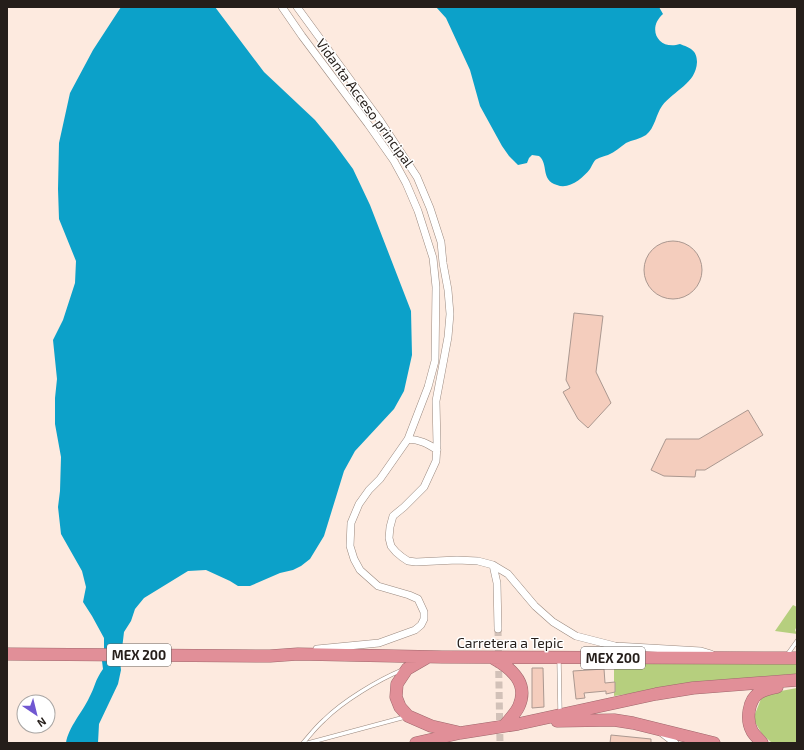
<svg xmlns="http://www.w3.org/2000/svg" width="804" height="750" viewBox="0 0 804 750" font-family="'Exo 2',sans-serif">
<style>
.green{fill:#b6cf7e}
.water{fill:#0ca1c9}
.building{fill:#f4cdbd;stroke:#ab9890}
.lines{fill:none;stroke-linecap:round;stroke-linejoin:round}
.street-tunnel{stroke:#d2c1b8;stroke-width:7;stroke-dasharray:7 3.5;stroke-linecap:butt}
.lane-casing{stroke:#9a897f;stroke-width:4.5}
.street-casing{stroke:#9a897f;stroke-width:8}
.highway-casing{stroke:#9f676c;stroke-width:13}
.lane{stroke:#fff;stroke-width:3.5}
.street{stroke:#fff;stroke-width:7}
.highway{stroke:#e18f98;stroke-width:12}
.labels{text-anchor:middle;stroke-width:3;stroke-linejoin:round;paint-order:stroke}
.shield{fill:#fff;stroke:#66625f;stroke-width:1}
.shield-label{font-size:13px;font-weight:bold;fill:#251e1a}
.street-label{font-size:14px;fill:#251e1a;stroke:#fff}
</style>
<rect width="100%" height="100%" fill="#fdeadf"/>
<path class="green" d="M793,605l4,2v19l-2,4 2,4 -22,-3z
M701,662l96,1v11l-75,6 -108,16v-31z
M797,688v55l-26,-1 -9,-8 -7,-12v-8l6,-15 9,-6z"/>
<path class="water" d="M121,7h94l49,65 51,48 19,23 19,26 17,36 41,106 1,44 -8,36 -10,18 -39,42 -11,20 -20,65 -14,23 -9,7 -8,4 -13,3 -30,13h-12l-8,-5 -24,-11 -18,1 -44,27 -9,11 -4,12 -7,11 -2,17h-18v-11l-12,-22 -9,-14 3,-15 -4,-16 -21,-37 -3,-27 2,-16 1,-34 -6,-33v-26l2,-19 -4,-39 10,-20 12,-37 1,-22 -17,-42 -1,-30 1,-46 11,-50 23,-43z
M436,7h223l4,7c-17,15 -4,37 17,30 10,4 17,6 17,18 -1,22 -23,28 -35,44 -6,8 -7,22 -16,29 -6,4 -14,5 -20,8 -6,4 -11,9 -18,12 -3,1 -8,2 -11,4 -3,1 -5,7 -7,10 -7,9 -21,21 -33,16 -17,-5 -8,-21 -18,-29l-7,-1 -3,3 -2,5 -9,2 -9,-9 -7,-10 -22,-40 -10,-36 -24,-52z
M102,661h18l1,9 -3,14 -19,40 -1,19h-32c2,-15 17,-32 23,-45 6,-11 6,-18 14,-29z"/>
<path class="building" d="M644 270a29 29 0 1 1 58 0a29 29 0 1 1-58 0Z
M574,313l29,3 -7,56 15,31 -23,25 -10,-9 -15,-27 7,-4 -4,-8z
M748,410l15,25 -58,35h-9l-1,7 -31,-1 -13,-6 15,-31h33z
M532,668h11l1,39 -12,1z
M604,669l1,14 10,-1v10l-9,2v-3l-22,2 1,5 -9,1 -3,-28z
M611,735l40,4v4h-41z"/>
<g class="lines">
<path class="street-tunnel" d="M498,629l2,114"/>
<g class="lane-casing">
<path id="lane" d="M787,655l10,-14
M559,660l1,52
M303,743c7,-8 13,-16 21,-23 19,-19 54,-40 78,-50
M308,743l97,-26"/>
</g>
<g class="street-casing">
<path id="street" d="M282,7l20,29 66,88 26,37 12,22 12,28 15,47 3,29 -1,74 -7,26 -20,52 -28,40 -11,11 -10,14 -8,19 -1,23 4,13 6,11 18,16 31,9 9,4 6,13v7l-3,6 -6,5 -36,13 -62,6
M297,7l82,112 38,58 13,31 11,34 2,21 5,27 2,24 -2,23 -12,64 1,44 -1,16 -12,26 -20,20 -11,9 -3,11 -1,11 2,8 5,6 6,5 6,4 8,1 41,-2 21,1 15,4 15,9 27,32 18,16 23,14 39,10 86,5 10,3
M408,439c12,1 19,4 29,11
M493,565l4,18 1,46
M662,733l13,10"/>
</g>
<g class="highway-casing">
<path id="highway" d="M7,654l263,2 28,-2 144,3 355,1
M426,658l-19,11 -10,15 -1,13 4,10 8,9 23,10 26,6
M493,658c18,10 36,25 26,48 -3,7 -10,14 -15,20
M557,721l57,-1 19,3 81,20
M416,743l44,-10 58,-9 138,-30 37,-6 104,-8
M762,743c-3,-4 -8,-8 -10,-12 -6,-11 -4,-31 7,-38 6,-4 12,-5 18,-6"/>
</g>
<use href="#lane" class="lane"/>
<use href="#street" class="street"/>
<use href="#highway" class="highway"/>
</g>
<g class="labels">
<g class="shield">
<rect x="107" y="644" width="64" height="22" rx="3"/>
<rect x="581" y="647" width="64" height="22" rx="3"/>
</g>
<g class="shield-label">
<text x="139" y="660">MEX 200</text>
<text x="613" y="663">MEX 200</text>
</g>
<g class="street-label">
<text transform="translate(365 103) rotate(54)" y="5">Vidanta Acceso principal</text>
<text x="510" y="648">Carretera a Tepic</text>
</g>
</g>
<rect width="804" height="750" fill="none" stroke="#251e1a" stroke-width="16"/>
<g transform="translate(36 714) rotate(145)"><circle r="19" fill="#ffffff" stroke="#a8a5a3"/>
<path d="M0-3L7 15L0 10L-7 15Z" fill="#7057d1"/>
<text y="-6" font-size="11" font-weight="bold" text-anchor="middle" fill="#251e1a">N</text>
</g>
</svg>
